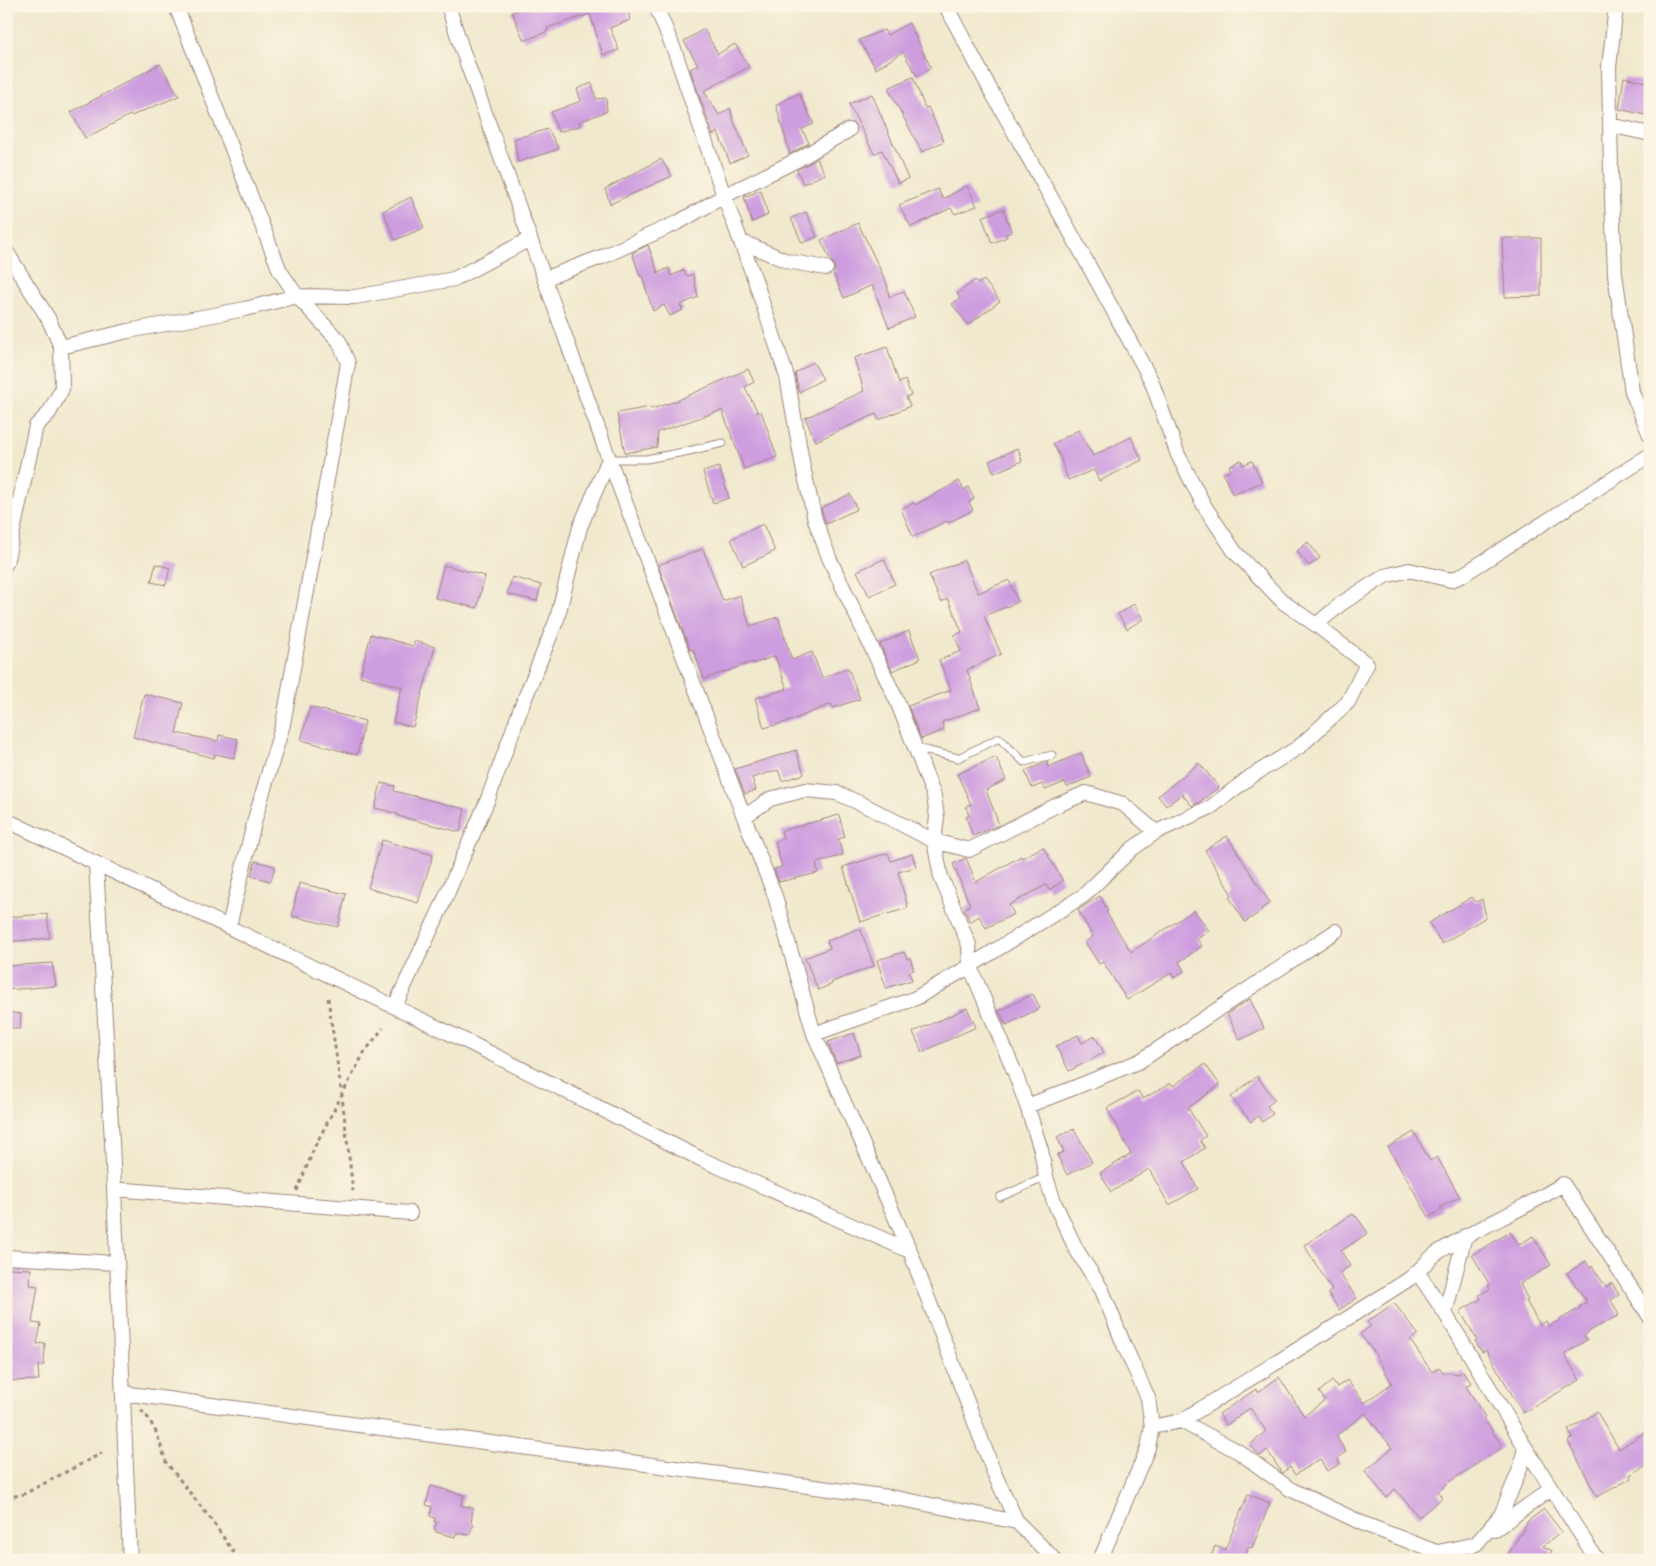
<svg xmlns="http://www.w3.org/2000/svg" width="1656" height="1566" viewBox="0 0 1656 1566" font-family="Vollkorn,serif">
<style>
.building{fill:#cd9ddf}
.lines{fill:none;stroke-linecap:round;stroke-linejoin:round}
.lane-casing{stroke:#9d847c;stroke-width:9}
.street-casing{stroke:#9d847c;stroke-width:16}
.path{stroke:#9d847c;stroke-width:3;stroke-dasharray:4 4;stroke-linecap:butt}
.lane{stroke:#fff;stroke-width:7}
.street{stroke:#fff;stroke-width:14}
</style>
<rect width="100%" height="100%" fill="#fcf5e5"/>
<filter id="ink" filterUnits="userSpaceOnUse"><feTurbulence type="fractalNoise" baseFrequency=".02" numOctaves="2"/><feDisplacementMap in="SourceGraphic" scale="10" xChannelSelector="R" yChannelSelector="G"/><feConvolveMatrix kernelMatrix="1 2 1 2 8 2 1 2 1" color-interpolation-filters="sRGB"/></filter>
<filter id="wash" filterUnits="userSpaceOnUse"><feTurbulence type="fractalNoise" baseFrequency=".0096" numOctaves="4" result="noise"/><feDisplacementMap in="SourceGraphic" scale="20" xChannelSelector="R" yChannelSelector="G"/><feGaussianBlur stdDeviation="1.12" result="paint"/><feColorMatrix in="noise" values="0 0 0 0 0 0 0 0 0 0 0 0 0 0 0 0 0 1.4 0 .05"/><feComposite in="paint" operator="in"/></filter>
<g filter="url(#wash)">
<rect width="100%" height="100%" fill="#f0e9cd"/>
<g id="blocks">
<path class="building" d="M526,6h86l3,6 12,-4 3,12 -20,8 9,22 -16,5 -13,-41 -43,14 1,3 -24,10 -12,-29z
M909,23l22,45 -14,8 -14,-24 -27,17 -17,-29 25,-10 3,5z
M704,29l14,25 17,-10 14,23 -45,24 15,24 11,-7 3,11 15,36 -18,8 -12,-31 -5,3 -23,-66 8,-4 -14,-24z
M160,64l19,32 -48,20 -1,-1 -45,23 -14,-26z
M913,77l12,31 3,-1 16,34 -22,11 -34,-64z
M1624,77l26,6v33l-31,-7z
M592,83l4,16 10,-1 1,13 -28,11 1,4 -22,6 -7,-20 30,-11 -4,-12z
M799,93l15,31 -12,5 7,14 -19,11 -14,-49z
M872,94l36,85 -10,4 -16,-33 -8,4 -25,-50z
M548,129l11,20 -41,13 -4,-23z
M661,159l11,17 -62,28 -5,-15z
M817,159l8,15 -22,10 -6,-14z
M967,186l10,20 -22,8 -4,-6 -40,19 -12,-22 39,-16 5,10z
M761,190l7,25 -16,7 -8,-25z
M411,197l13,31 -29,12 -12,-29z
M1003,209l9,23 -6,2 1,3 -15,6 -10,-26z
M806,212l11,25 -15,6 -11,-25z
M858,223l29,61 2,13 15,-6 11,26 -26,11 -17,-43 -28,13 -11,-25 2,-2 -1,-6 -3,-4 -10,-21z
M1502,238h39v58l-36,1z
M648,245l10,28 11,-5 2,8 13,-6 3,6 6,-2 5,23 -18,8 3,5 -13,6 -6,-11 -11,6 -11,-35h-2l-8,-23z
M975,280l3,4 6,-4 16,21 -32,24 -16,-21 8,-6 -3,-4z
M887,347l12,36 6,-3 6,15 -5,2 4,9 -31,14 -3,-6 -60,27 -11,-23 59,-27 -10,-33z
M813,362l10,17 -24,13 -4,-19z
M748,369l6,13 -9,5 13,26 3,-2 16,46 -33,12 -22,-59 -64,22 -1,15 -32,6 -8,-40 33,-6 1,2 25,-8z
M1078,430l15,26 38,-19 11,23 -43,21 -5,-11 -26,10 -8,-23 -7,-13z
M1018,448l4,13 -28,12 -5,-12z
M1241,460l2,5 9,-4 10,21 -29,13 -10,-21 8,-4 -2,-4z
M719,467l10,31 -16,5 -10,-31z
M959,481l5,9 4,-3 6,12 -5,3 4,8 -25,13 -1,-2 -34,16 -12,-28 13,-6 1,2z
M850,494l7,15 -31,15 -5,-16z
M763,524l12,27 -32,15 -12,-27z
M1308,542l12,16 -11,8 -12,-15z
M703,549l20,52 17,-6 10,31 28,-9 14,43 20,-8 10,26 26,-10 12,31 -27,9 -2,-4 -41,17 -26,7 -9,-30 32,-9 -12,-33 -22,8v-2l-49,17 -11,-30 -3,1 -32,-85z
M884,559l11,25 -26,12 -12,-25z
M964,560l14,33 31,-13 9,22 -34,14 17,38 -34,16 13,38 -38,14 2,8 -23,9 -13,-33 43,-16 -12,-30 22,-9 -7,-16 8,-3 -14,-33 -7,3 -12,-27z
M156,564l14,4 -4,17 -15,-3z
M444,565l41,11 -8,32 -42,-10z
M512,577l29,8 -4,16 -30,-7z
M1134,604l9,15 -16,10 -9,-15z
M909,631l11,28 -28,12 -12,-27z
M371,634l42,12 2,-5 20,6 -22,80 -20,-5 9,-35 -42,-11z
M144,694l39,9 -7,30 42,8 1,-6 19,4 -4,19 -19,-4 -1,4 -81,-21z
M310,707l55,14 -8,34 -56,-15z
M796,750l8,24 -22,7 -4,-11 -26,8 4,12 -11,4 -10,-25z
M1081,753l10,24 -24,10 -2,-5 -20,8 -3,-6 -10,4 -7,-17 22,-9 1,5z
M996,757l10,23 -20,10 13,35 -26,11 -7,-19 3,-1 -3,-10 5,-2 -14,-30z
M1199,763l20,24 -21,16 -6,3 -10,-12 -16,12 -8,-10z
M381,783l14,3 -1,5 71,18 -5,23 -62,-16v-2l-23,-6z
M839,815l6,22 -7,2 5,16 -27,8 2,10 -39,9 -5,-13 8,-2 -7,-25 8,-3 -2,-8z
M1227,836l43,67 -9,6 1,2 -17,11 -16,-25 3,-2 -27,-45z
M382,840l51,15 -15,48 -50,-15z
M1043,847l20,34 -14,9 -3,-5 -37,20 5,9 -28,14 -7,-12 -9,6 -6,-13 6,-4 -17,-41 13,-6 10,24 45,-26 1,2z
M888,853l3,8 21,-7 4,13 -18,5 10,36 -48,14 -17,-55z
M255,861l20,5 -4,15 -20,-5z
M299,883l47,11 -8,33 -46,-11z
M1100,896l8,15 -2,1 25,40 63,-42 15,21 -12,8 5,7 -23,16 5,9 -10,7 -3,-5 -44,27 -24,-38 -4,2 -14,-22 8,-5 -15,-27z
M1472,897l4,5 6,-3 4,18 -44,27 -13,-21z
M47,914l3,24 -44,4v-25z
M860,928l14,38 -42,16v2l-14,6 -13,-32 25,-10 -3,-7z
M904,952l3,7 3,-1 4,12 -5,2 3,8 -26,8 -9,-28z
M52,963l4,23 -50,4v-24z
M1033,994l7,14 -34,17 -7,-14z
M1250,999l14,29 -24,12 -13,-26z
M967,1008l9,19 -54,25 -9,-20z
M6,1012l15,2 -1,15 -14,-2z
M854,1033l7,22 -25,8 -8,-21z
M1078,1035l4,8 13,-7 9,17 -35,18 -13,-25z
M1205,1064l15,21 -32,23 18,28 -6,4 5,8 -21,14 14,27 -29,16 -20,-36 -38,23 -11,-19 31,-19 -24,-46 31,-17 5,8 28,-16 2,3z
M1257,1076l18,24 -8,6 6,8 -11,8 -4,-6 -7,6 -20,-25z
M1074,1129l18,33 -25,13 -10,-20 7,-3 -7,-15z
M1414,1132l16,29 7,-4 23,40 -20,10 2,3 -13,7 -41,-70z
M1353,1214l2,3 1,-1 12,17 -27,18 9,15 -11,7 18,25 -18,12 -11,-17 4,-3 -28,-45z
M1510,1232l9,13 14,-9 18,29 -31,19 8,16 -2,1 14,24 6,-4 3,5 31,-18v-2l7,-4 -20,-29 19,-12 4,7 2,-2 14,21 6,-4 7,12 -8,5 8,15 -29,16 -6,5 3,4 -23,14 16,26 -57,33 -37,-63 -4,2 -7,-11 2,-1 -17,-29 21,-12 -2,-4 11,-6 -2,-3 2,-1 -18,-30z
M6,1268l25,1 -1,16 8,1 -6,37 9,1 -4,20 8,-1 -1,22 -6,1 1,14 -33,1z
M1394,1303l24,31 -8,6 22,32 7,-5 4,5 16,2 4,-3 8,12 -5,3 19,31 -2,1 20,29 -54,35 -11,10 4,6 -23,19 -24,-28 -9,8 -21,-26 27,-23 -27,-35 -29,23 10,16 -9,6 3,6 -13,7 -7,-12 -25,16 -5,-8 -8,6 -15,-23 -7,6 -10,-11 16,-14 -16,-23 -24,17 -7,-11 37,-25 2,3 21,-15 25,39 21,-16 -6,-8 13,-11 5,6 10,-7 18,23 27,-20 -18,-31 -14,-18 11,-8 -4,-4z
M1597,1412l22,37 31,-20v34l-20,12 2,3 -35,19 -29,-56 5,-3 -5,-8z
M431,1486l33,9 -3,10 12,3 -2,15 3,1 -5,11 -13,-2 -1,4 -19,-5v-2l-2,-1 3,-7h-3l1,-4 -5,-2 2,-9 -6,-2z
M1248,1494l22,9 -18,45 -4,-1 -3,10 4,1 -1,2h-38l5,-14 10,4z
M1544,1509l18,23 -19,14 9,5 -6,9h-41l23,-39z"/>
</g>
</g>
<g filter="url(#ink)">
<use href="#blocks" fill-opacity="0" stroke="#9d847c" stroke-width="1"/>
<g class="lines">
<g class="lane-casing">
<path id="lane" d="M609,459h37l38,-7 39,-9
M916,748l42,10 41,-20 25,24 28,-7
M1000,1197l46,-20"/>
</g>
<g class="street-casing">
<path id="street" d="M176,6l104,265 17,25 42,45 9,22 -65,361 -28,95 -26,107
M448,6l14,43 147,410 135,358 31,79 39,138 96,217 84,222 23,49 38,38
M656,6l19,46 49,144 31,84 32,97 16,90 12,53 15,40 67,141 37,95 3,21 -3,24 7,36 28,68 1,21 45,107 12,33 14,44 5,27 8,25 22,47 26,41 22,55 24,53 4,29 -4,21 -48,112
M946,6l44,83 77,137 84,154 27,75 27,52 30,45 48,50 33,23
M1616,6l-7,61 2,105 4,102 17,118 18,43
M1610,125l40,9
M740,241l47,20 39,7
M6,251l42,67 13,29 1,42 -13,24 -13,13 -30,137
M544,279l60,-23 75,-34 45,-26 73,-36 52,-30
M61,347l67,-16 117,-22 52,-13 58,1 99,-18 76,-40
M744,817l26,-18 35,-9 32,3 27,12 70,36 35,9 86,-44 31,-13 37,11 33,28 55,-25 39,-30 49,-30 49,-45 19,-38 -51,-39 26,-22 43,-27 24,-6 42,10 10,-4 189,-121
M6,820l468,225 227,114 209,92
M96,864l16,278 18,418
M395,1006l46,-98 47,-109 33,-91 36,-89 23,-92 29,-68
M814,1034l102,-36 54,-32 113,-70 49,-47 24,-17
M1027,1106l49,-19 64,-26 196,-130
M114,1189l296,24
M6,1257l111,6
M1418,1273l27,40 80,134 72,113
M1445,1313l20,-77
M123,1393l773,105 121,24
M1181,1421l58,31 51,37 74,35 93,36
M1152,1427l29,-6c77,-47 153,-93 228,-142 11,-8 18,-19 28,-26 41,-26 86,-43 126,-69l87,133
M1494,1530l57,-41
M1438,1552l38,-8 25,-29 19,-46 5,-22"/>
</g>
<path class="path" d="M328,998l14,98 11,95
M297,1191l18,-45 49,-93 19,-25
M141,1410l8,9 8,15 9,28 47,60 23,34v4
M6,1498l18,-4 78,-41"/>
<use href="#lane" class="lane"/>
<use href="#street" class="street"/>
</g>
</g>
<rect width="1656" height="1566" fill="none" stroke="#fcf5e5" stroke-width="25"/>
</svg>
